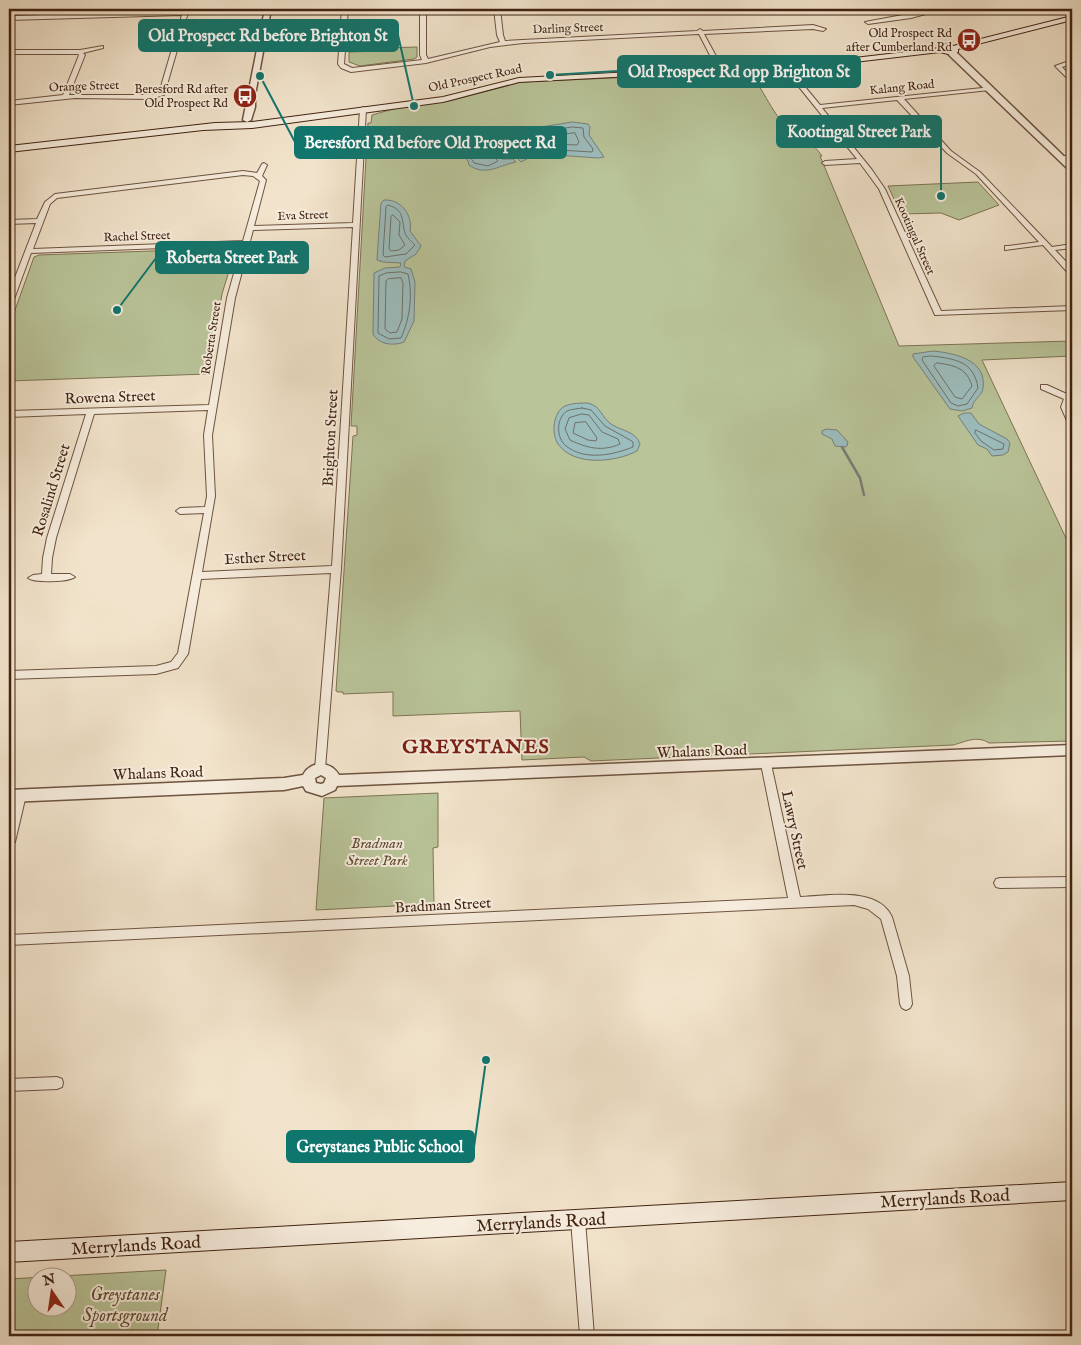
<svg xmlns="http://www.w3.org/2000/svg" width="1081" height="1345" viewBox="0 0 1081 1345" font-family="'IM FELL English',serif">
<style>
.green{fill:#b9c499;stroke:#7d7455;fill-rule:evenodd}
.water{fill:#9cbdbe;stroke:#787f79}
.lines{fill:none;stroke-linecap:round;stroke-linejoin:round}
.shore{stroke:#6e7068;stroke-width:1}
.stream{stroke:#787f79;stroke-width:2.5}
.minor-casing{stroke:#6d5340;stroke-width:2}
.tertiary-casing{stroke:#6d5340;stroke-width:3}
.secondary-casing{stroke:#412311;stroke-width:2}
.minor{fill:#f7edde;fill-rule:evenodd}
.tertiary{fill:#f7edde;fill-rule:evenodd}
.secondary{fill:#f7edde;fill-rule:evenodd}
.labels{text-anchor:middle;stroke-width:4;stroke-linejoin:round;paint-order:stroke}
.far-street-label{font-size:12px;fill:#412311;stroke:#f7edde}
.far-poi-label{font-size:12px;fill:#412311;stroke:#f7edde;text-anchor:end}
.street-label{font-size:15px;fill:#412311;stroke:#f7edde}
.park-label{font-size:15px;font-style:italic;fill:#5f4b33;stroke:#f7edde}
.near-street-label{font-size:18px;fill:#412311;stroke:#f7edde}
.near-park-label{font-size:18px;font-style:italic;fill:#5f4b33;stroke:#f7edde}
.district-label{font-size:20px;font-weight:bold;letter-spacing:1px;fill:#7a1f14;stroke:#f7edde}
.leader{fill:none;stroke:#0f766e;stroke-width:2}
.callout-dot{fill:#0f766e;stroke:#f7edde;stroke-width:2}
.callout{fill:#0f766e;stroke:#0f766e;stroke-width:2}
.callout-label{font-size:16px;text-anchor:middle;font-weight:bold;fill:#fff}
</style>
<rect width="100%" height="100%" fill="#f2e4cc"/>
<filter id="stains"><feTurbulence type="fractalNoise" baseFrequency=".004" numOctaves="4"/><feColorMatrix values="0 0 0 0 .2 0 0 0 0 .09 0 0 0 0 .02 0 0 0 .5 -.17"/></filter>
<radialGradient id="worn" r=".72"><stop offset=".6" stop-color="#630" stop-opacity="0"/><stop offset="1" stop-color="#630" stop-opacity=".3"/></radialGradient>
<path class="green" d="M9,9h135v2l-135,4z
M417,47v10l-3,2 -54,7 -11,-4v-10l32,-1 1,-3z
M750,72c12,16 25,46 39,57 13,10 23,12 33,27h-2l79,190 173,-5v15l-90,4 90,191v190l-83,2c-12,-8 -24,-1 -36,2l-362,16 -7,-4 -62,3 -2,-49 -127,5v-24l-50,2v-2h-5l-2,-1 17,-255 4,-1v-9h-6l17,-303h3l1,-8 21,-6 56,-8 72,-19z
M978,182l21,23 -40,15 -18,-7 -40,1 -13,-28z
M236,248l-14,46 -15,80 -198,7 1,-57 24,-67 5,-2z
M438,793v54l-5,1 1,56 -118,6 8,-112z
M166,1270l-9,66h-148v-57zM38,1278h30v30h-30z"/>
<path class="water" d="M572,122l16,2 2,3 -1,8 15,22 -6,1 -56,-4h-6l-15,8 -4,-4 17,-4 3,-3 -14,-8 -7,-7 2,-3 23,-6z
M488,131l6,5 1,4 -5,3 1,4 7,4 4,8h11l3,3c-16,3 -31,15 -47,3l-1,-4 -15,-19v-4l6,-4z
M384,200c17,-1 29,15 26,31l11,15 -5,8 -11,7 -1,6 7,2 4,13 -1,39 -10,21c-10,4 -25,3 -31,-8l1,-61 11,-5 15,-1 1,-4 -18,-1 -6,-2 4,-57z
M933,351c20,2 54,8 50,37 -1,8 -10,11 -11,20l-10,3 -12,-2 -37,-52v-3z
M588,403c13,3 14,15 23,21 10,7 25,7 29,20l-3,7c-21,11 -63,16 -79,-7 -7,-10 -5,-32 7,-38 7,-3 16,-3 23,-3z
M964,413h7l8,11 28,15 3,4 -2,9 -5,3 -11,1 -5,-7 -9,-4 -20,-29z
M826,429l11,1 11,12 -1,4 -2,1 -10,-1 -3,-7 -10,-5v-3z"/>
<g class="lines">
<path class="shore" d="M572,127l11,1 1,9 9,12 -1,3 -49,-3 -16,-11 2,-3z
M575,133l4,9 -2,3 -27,-1 -6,-4 1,-3z
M485,137l2,12 11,12 -10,5 -14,-3 -13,-20 1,-3z
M388,205c17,5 13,14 17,28 1,4 7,9 10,12l-9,9 -21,3 -2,-2 3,-48z
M393,215l7,7 -1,13 6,10 -6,5 -8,1 -2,-2 2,-32z
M401,272l7,2c5,21 2,44 -7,64l-12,1 -11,-6 1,-57 7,-3z
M401,278l2,5 -1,36 -5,13 -7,1 -5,-4 1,-48 2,-2z
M932,356c23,3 42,5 46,32l-11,16 -9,2 -7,-3 -29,-43 1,-3z
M937,363c17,2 30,5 35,23l-10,13 -7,-2 -21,-31z
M582,408l9,2 14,16 25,14 3,2v5c-20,8 -48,14 -67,-1 -10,-8 -10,-28 1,-35 4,-2 10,-2 15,-3z
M582,414l7,1 13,17 16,7 2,5c-18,8 -33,4 -50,-4l-5,-11 4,-11z
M586,422l11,16 -1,3 -8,-1 -15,-7 2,-10z
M976,430l28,14 -1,5 -9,1 -13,-9 -6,-8z"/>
<path class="stream" d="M842,447l18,31 4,17"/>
<g class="minor-casing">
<path id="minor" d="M183,9h6l-25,86 -14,4 -75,-1 -66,7v-4l54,-6 16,-40 -1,-1h-69v-4h71l23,-4v2l-20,5 2,2 -16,40h81l9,-2 23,-78 -173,5v-4l174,-5z
M342,9h6l-4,55 8,4 70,-8 -2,-5v-46h6v46l2,4 72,-17 -3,-7 -3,-26h6l3,26 2,6 192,-10 3,-2 3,2 110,-6 13,4 -3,2 -10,-2 -109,5 19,35 -3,2 -3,-2 -18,-35 -176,9 -33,4 -64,16 -75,9 -10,-4 -3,-4z
M935,9h9l-33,9 -43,6 -3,-2z
M1072,60v4l-10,3 10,11v5l-17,-17z
M783,65h4l33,40 172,-18v2l-2,1 -86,9 47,52 29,21 72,75 20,-3v4l-17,2 17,18v6h-3l-26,-29 -38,5v-4h3l31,-4 -63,-68 -29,-21 -50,-53 -75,8 50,62 13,19 56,122 131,-5v4l-137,5 -56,-126 -19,-26 -35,2 -3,-2 3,-2 32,-2 -74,-92z
M363,107l3,2 -25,460 -16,200 -1,3 -4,1 -4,-1 -1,-3 16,-196 -130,6 -13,75 -10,14 -22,6 -147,5v-8l147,-5 15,-4 7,-9 26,-140 -24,1 -4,-3 4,-3 25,-1 2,-11 -3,-61 4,-25 -114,4 -38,124 -4,20 -1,16h19l5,3c-6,5 -41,6 -47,1l5,-3 9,-1 1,-16 4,-20 39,-124 -77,3v-6l200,-6 18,-107 15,-53 -211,8 -18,49 -4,2v-11l27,-70 -27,1v-4l28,-1 8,-17 10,-8 188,-23 14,2 5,-9 2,-1 3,2 -5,11 4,4 -12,46 99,-3 7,-114zM243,175l10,1 7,5 -17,60 -210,8 17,-45 7,-6zM353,227l-21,339 -130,6 13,-76 -3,-61 23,-137 18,-68z
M1072,154v4l-11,2 -3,-2z
M1041,385h6l22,10 3,-1v6l-2,2c-1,7 2,15 2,24l-4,-3 -7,-16 3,-8 -23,-10z
M766,760l4,1 1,3 29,133c27,-1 78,-11 92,20l17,59 3,28 -2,4 -4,2 -4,-2 -2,-4 -3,-28 -16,-57 -13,-10 -14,-4 -845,40v-10l779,-37 -27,-134 1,-3z
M21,790l4,2 1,3 -11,47 -2,3 -4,2v-26l7,-26 1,-3z
M1072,877v10l-72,1 -4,-1 -2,-4 2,-4 4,-1z
M57,1077l5,2 1,4 -1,4 -5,2 -48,2v-12z
M578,1213l5,2 2,5 9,116h-14l-9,-116 2,-5z"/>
</g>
<g class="tertiary-casing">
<path id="tertiary" d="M265,9h6l-16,86v12l-4,13 -4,2 -4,-2z
M949,51h6l117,113v6h-3l-120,-115z
M1072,745v10l-735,31 -2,4 -13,6 -16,-5 -3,-5 -19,4 -275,12v-12l275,-12 19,-3c8,-15 28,-14 36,0zM321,775l5,3 -2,5 -3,1 -5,-1 -1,-5z"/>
</g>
<g class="secondary-casing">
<path id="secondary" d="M1072,16v4l-114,29v3l-6,3 -12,-3 -120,14 -301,16 -76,20 -191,26 -49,2 -194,22v-6l206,-23 37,-1 191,-25 76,-19 301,-16 120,-14 10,2 -6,-2v-4l9,2z
M1072,1182v18l-1063,62v-20z"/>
</g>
<use href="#minor" class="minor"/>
<use href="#tertiary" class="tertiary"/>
<use href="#secondary" class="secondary"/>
</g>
<defs>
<g id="bus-disc" transform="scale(1.25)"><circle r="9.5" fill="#8f2418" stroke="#f7edde"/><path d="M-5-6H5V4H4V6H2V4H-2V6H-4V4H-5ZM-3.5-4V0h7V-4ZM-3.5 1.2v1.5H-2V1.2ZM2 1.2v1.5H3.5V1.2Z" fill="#fff"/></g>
</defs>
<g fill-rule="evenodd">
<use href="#bus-disc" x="969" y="40"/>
<use href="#bus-disc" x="245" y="96"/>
</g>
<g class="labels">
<g class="far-street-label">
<text transform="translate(568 28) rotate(-2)" y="4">Darling Street</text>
<text transform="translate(475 78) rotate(-12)" y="4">Old Prospect Road</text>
<text transform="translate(84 86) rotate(-2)" y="4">Orange Street</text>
<text transform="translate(902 87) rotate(-6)" y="4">Kalang Road</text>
<text transform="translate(303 215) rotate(-2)" y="4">Eva Street</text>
<text transform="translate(137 236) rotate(-2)" y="4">Rachel Street</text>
<text transform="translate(915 236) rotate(66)" y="4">Kootingal Street</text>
<text transform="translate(211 338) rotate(-81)" y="4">Roberta Street</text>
</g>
<g class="far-poi-label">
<text x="952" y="37">Old Prospect Rd<tspan x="952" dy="14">after Cumberland Rd</tspan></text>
<text x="228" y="93">Beresford Rd after<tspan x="228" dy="14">Old Prospect Rd</tspan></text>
</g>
<g class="street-label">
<text transform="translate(110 397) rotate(-2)" y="5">Rowena Street</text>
<text transform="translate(330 438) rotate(-87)" y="5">Brighton Street</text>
<text transform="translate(51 490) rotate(-73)" y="5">Rosalind Street</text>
<text transform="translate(265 557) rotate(-3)" y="5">Esther Street</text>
<text transform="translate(702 751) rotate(-2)" y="5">Whalans Road</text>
<text transform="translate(158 773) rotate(-2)" y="5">Whalans Road</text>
<text transform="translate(795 830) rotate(78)" y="5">Lawry Street</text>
<text transform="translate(443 905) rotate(-3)" y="5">Bradman Street</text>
</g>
<g class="park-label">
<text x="377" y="848">Bradman<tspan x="377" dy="17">Street Park</tspan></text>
</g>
<g class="near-street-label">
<text transform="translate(945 1198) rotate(-3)" y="6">Merrylands Road</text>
<text transform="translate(541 1222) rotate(-3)" y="6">Merrylands Road</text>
<text transform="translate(136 1245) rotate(-3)" y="6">Merrylands Road</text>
</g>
<g class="near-park-label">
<text x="125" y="1300">Greystanes<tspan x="125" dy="21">Sportsground</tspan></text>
</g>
<g class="district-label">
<text x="476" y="753">GREYSTANES</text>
</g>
</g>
<path class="leader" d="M414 106L398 35M550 75L618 71M941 196L941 132M260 76L295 142M117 310L156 258M486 1060L474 1147"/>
<g class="callout-dot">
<circle cx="414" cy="106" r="5"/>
<circle cx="550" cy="75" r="5"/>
<circle cx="941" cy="196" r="5"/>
<circle cx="260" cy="76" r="5"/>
<circle cx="117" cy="310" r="5"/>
<circle cx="486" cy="1060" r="5"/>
</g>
<g class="callout">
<rect x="139" y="20" width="259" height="31" rx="5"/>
<rect x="618" y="56" width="242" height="31" rx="5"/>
<rect x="777" y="116" width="164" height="31" rx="5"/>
<rect x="295" y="127" width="271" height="31" rx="5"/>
<rect x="156" y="242" width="152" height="31" rx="5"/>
<rect x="287" y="1131" width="187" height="31" rx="5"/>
</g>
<g class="callout-label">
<text x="268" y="41">Old Prospect Rd before Brighton St</text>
<text x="739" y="77">Old Prospect Rd opp Brighton St</text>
<text x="859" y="137">Kootingal Street Park</text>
<text x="430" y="148">Beresford Rd before Old Prospect Rd</text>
<text x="232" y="263">Roberta Street Park</text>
<text x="380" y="1152">Greystanes Public School</text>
</g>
<rect width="1081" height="1345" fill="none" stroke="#f2e4cc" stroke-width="30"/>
<rect x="10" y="10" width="1061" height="1325" fill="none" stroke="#412311" stroke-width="2.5"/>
<rect x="15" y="15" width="1051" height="1315" fill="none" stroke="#412311"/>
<g transform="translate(52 1292) rotate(347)"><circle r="24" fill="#f7edde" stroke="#ae9c8c"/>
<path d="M0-4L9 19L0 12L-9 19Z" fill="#8f2418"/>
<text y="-8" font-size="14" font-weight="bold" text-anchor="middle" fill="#412311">N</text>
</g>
<rect width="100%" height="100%" filter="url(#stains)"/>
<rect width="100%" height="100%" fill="url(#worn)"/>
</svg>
